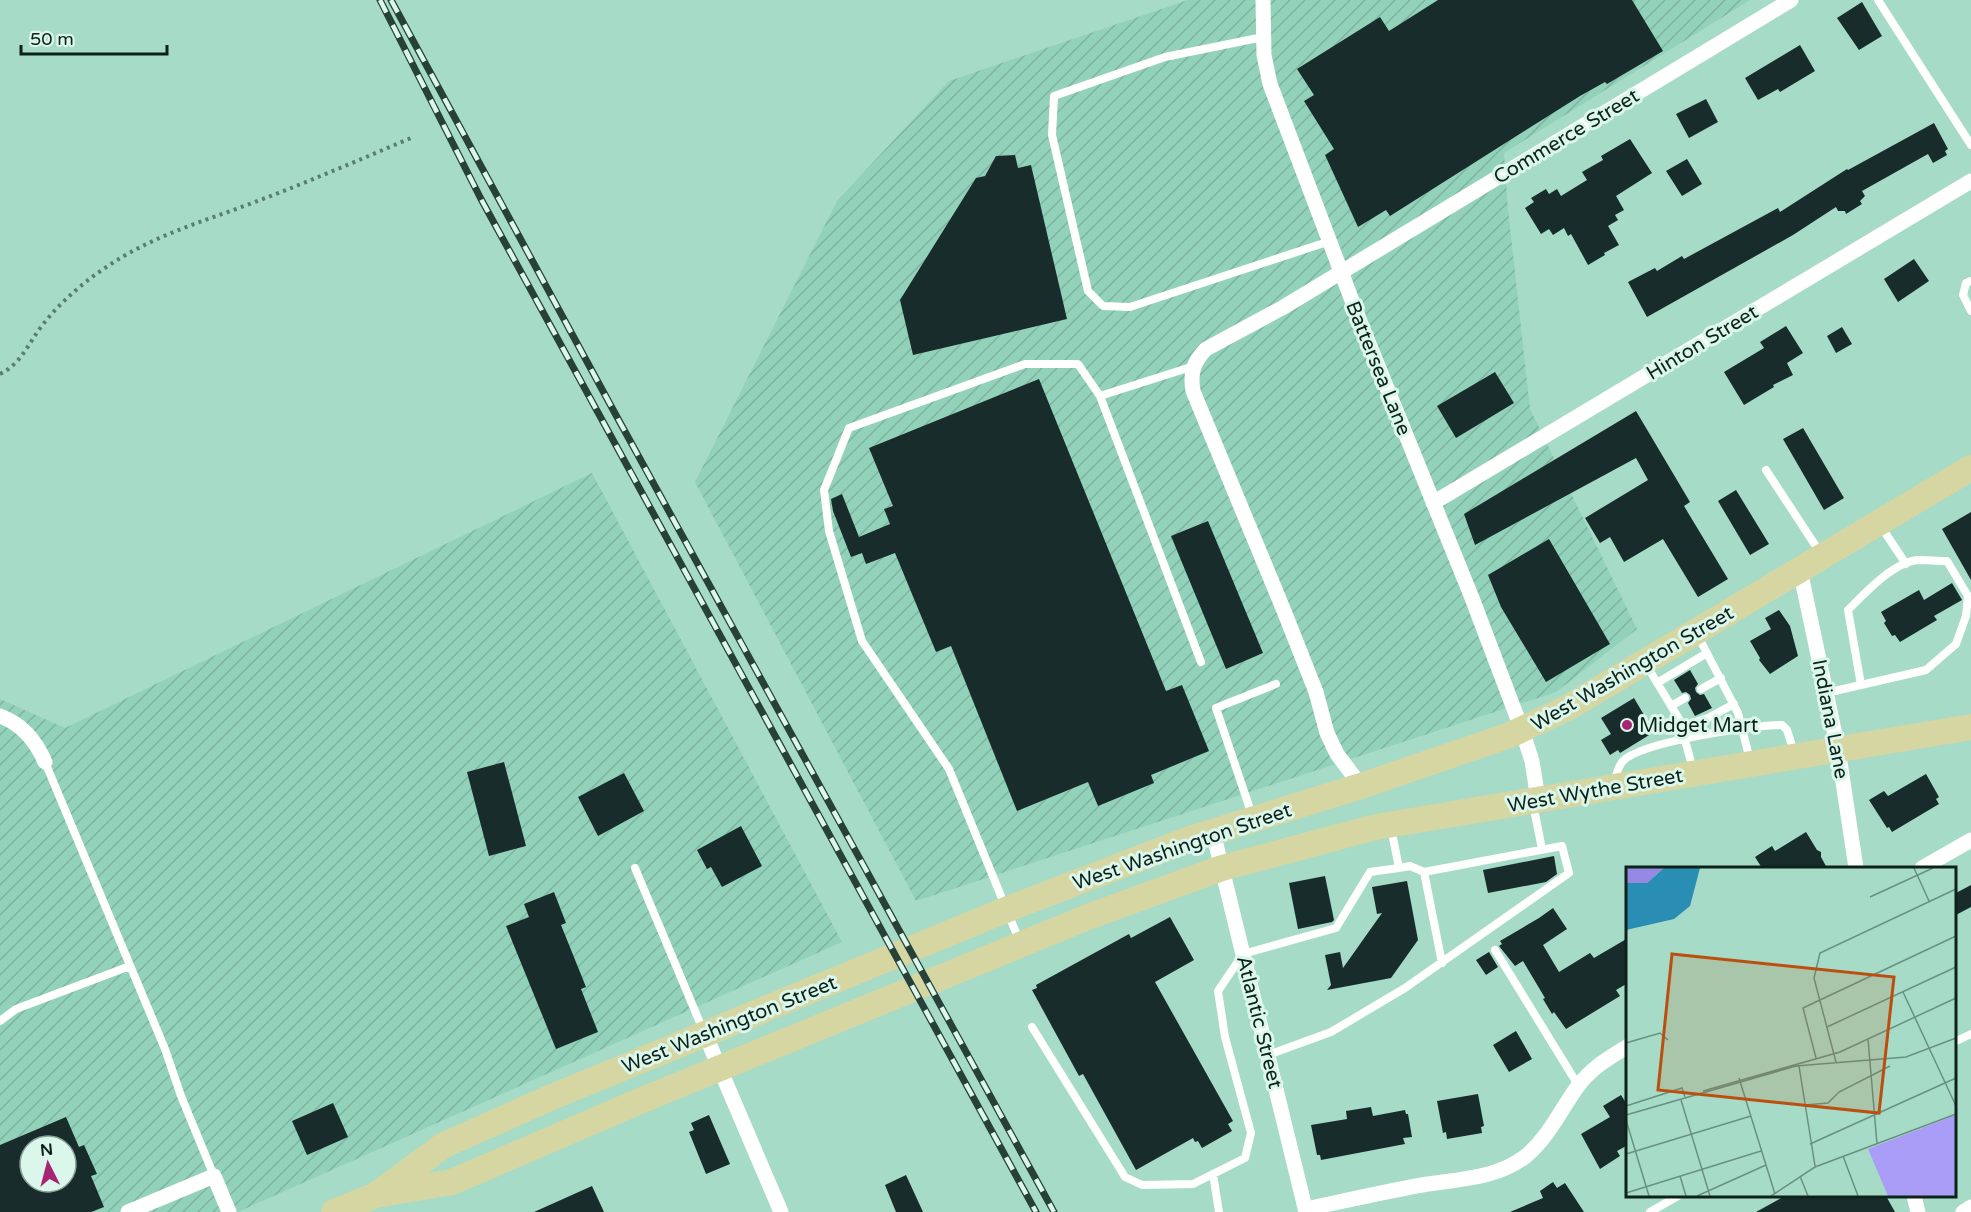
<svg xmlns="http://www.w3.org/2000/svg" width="1971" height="1212" viewBox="0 0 1971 1212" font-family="'Varela Round',sans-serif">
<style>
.industrial{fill:url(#industrial-furrows);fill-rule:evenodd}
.building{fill:#182c2b;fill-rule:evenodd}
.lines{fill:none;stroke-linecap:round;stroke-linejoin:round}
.path{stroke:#597e71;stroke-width:4;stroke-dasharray:3 4.5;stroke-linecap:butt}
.service{stroke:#fff;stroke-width:8}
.minor{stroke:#fff;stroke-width:15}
.primary{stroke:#d5d6a2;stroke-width:26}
.rail-casing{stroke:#274138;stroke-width:7}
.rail{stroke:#dbf6eb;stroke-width:4.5;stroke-dasharray:14;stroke-linecap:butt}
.poi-dot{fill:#a62472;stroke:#dbf6eb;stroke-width:2}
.labels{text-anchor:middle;stroke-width:6;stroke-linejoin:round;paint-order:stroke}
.street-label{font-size:20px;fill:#0d221b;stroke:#dbf6eb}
.poi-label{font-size:20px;fill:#0d221b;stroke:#dbf6eb;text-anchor:start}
.inset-road{fill:none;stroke:#699182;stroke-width:1.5}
.view{fill:#bc4e0f;fill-opacity:0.15;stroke:#bc4e0f;stroke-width:3}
.inset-edge{fill:none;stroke:#0d221b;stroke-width:3}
</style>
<defs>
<pattern id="industrial-furrows" width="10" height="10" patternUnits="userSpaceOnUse" patternTransform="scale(1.5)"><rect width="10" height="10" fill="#93d2ba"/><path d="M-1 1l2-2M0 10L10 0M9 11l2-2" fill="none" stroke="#7eb49f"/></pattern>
</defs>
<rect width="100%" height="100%" fill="#a6dbc7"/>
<path class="industrial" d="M1188,0h562l-246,153 4,56 22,200 107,220 -81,63 -640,209 -221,-419 142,-281 112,-120z
M592,473l250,469 -604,270h-238v-513l65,29zM30,1146h36v36h-36z"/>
<path class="building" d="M1438,0h194l31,51 -56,33 -2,-2 -25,14 -190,120 -4,-6 -28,17 -33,-72 9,-6 -30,-48 10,-6 -17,-26 83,-52 9,14z
M1862,2l20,34 -23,14 -22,-32z
M1800,45l15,26 -35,21 -2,-3 -20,11 -13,-22z
M1706,99l12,23 -29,16 -13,-24z
M1934,123l14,26 -3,2 2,4 -14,8 -5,-9 -66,37 3,5 -5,5 2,3 -16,10 -1,-3h-7l-2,-4 -43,28 -146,82 -19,-35 27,-14 2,3 25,-15 2,3 94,-51 2,4 67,-43 1,1z
M1630,139l22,34 -36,23 8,14 -9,5 3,5 -10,6 11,19 -15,8 1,2 -17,10 -17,-31 -3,2 -4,-8 -11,7 -4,-6 -8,5 -16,-26 9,-6 -3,-4 15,-9 3,5 8,-5 4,7 26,-16 -5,-8 21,-12 -2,-4z
M1015,155l3,13 13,-3 36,154 -154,36 -13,-55 76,-122 9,-2 11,-20z
M1687,159l15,25 -20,12 -16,-25z
M1914,259l15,22 -31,21 -14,-23z
M1786,326l17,27 -16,10 6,12 -20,10 1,2 -30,18 -20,-33 40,-24 -4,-6z
M1842,327l10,17 -16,9 -9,-17z
M1495,372l19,31 -58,35 -19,-32z
M1039,379l127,312 16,-6 27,66 -58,24 3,8 -56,23 -10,-24 -71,29 -66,-165 -15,6 -41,-99 -29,11 -4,-11 -11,4 -18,-46 -2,-12 11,-5 17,43 31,-13 -6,-15 9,-3 -24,-58z
M1636,411l54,91 -6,4 44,73 -30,18 -35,-58 -39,23 -14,-25 -10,6 -15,-25 63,-38 -12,-22 -161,87 -11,-31z
M1803,428l41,70 -20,12 -41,-71z
M1736,490l33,54 -19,11 -32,-54z
M1971,512v68l-29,-51z
M1208,521l55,132 -37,16 -55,-133z
M1549,539l61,105 -64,38 -45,-75 -13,-32z
M1952,583l10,17 -28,16 3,4 -37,22 -5,-7 -3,1 -8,-13 2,-2 -5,-9 38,-22 5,10z
M1779,610l11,16 8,30 -28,18 -11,-14 1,-2 -10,-17 21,-12 -6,-11z
M1690,670l8,14 -3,4 1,4 4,3 4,-1 8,14 -17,8 -7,-13 3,-4 -1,-4 -4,-3 -4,1 -8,-13z
M1634,698l20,34 -34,21 -2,-3 -8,5 -9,-15 10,-6 -10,-16z
M504,762l22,84 -37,10 -22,-84z
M624,773l20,38 -46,25 -20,-39z
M1926,774l13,23 -3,2 3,5 -47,28 -3,-5 -2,1 -18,-28 15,-9 4,5z
M741,826l21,40 -40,21 -11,-20 -4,2 -10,-19z
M1806,832l11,18 4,2v5l6,11h-65l-7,-11 17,-11 3,5z
M1554,856l3,18 -11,8 -58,11 -5,-23z
M1325,876l9,44 -2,2 -34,7 -9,-46z
M1407,881l11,59 -27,38 -64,12 4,-5 -6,-30 15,-3 3,16 39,-55 -5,1 -5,-27z
M1971,885v22l-17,9v-22z
M554,892l12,31 -5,2 25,62 -5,2 17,43 -42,17 -50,-123 23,-9 -5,-13z
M1553,908l14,21 -24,16 16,27 31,-19 4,5 34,-20v45l-12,7 4,6 -54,33 -12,-17 -2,2 -9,-15 2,-1 -22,-37 -8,5 -16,-20 3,-2 -2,-3 39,-23z
M1170,917l24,43 -39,22 78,139 -5,3 4,7 -30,17 -4,-7 -3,1 -2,-4 -57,32 -53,-96 -4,2 -47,-86 5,-2 -1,-3 93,-51 2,4z
M1489,952l9,15 -12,8 -10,-15z
M1516,1031l16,28 -23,13 -16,-27z
M1478,1094l6,32 -3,1 1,6 -35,6 -1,-7 -3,1 -6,-32z
M1621,1095l7,11v39l-11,6 3,5 -20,13 -19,-35 29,-17 -7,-11z
M333,1103l15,34 -41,18 -15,-34z
M1371,1107l2,9 32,-6 1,4h2l4,23 -9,1 2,6 -84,16 -1,-5h-3l-6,-30 36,-6 -1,-8z
M709,1115l21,49 -24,10 -17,-42 5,-2 -3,-7z
M66,1117l13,30 5,-2 13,29 -6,2 13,31 -13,5h-91v-67zM30,1146h36v36h-36z
M906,1175l17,37h-27l-11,-27z
M1553,1182l4,6 8,-5 19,29h-74l33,-14 -3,-7z
M592,1186l12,26h-70z
M1785,1196h101l9,16h-139z"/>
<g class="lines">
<path class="path" d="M0,374c21,-10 28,-30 41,-47 22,-29 52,-53 83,-71 41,-24 86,-37 131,-54 53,-20 104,-42 156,-64"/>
<path class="service" d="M1878,0l93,145
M1263,37l-98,20 -111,39 -2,39 36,156 15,15 27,1 200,-66
M1971,281l-5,2 -3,12 8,16
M1100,396l101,266
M1766,470l55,84
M1880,525l26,39
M1698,636l40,77 12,47
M1647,666l32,53 14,50
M1657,683l50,-30
M1701,689l20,-11
M1826,693l100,-23 30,-26 10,-28 2,-20 -21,-35c-10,0 -20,-1 -29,-1 -25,2 -54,34 -70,50l13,75
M1671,706l14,-8
M1682,726l26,-8 26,-14
M45,762l120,287 16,47 33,80
M1614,783c2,-7 4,-17 9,-22 18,-19 130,-36 159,-36l5,5 7,22
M1533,804l9,45
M1252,815l-36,-107 60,-24
M635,868l68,162
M1424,872l18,91
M1019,940l-70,-171 -87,-128 -33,-110 -5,-41 25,-62 176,-64h53l22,32 94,-30
M1495,950l83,135
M0,1021l16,-12 114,-43
M1032,1027l93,150 17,8 51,-1 52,-26 6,-25 -26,-96 -7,-46 25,-37 93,-26 34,-56 29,-4
M1954,1042l17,-8
M1268,1055l63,-23 74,-44 164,-115 -7,-27 -138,26 -14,-6 -11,2 -8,-40
M1213,1174l6,38
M1650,1212l28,-16"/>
<path class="minor" d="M1263,0l1,55 6,29 89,235 113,279 50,132 10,31 6,38
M1433,503l538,-322
M1800,570l38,179 18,119
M0,716c22,8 36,25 45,46
M1361,786l-24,-32 -10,-21 -11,-41 -32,-81 -91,-220c-3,-17 0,-29 13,-42l76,-41 509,-308
M1213,832l93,380
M1922,868l49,-28
M705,1034l76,178
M1914,1196l4,16
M1306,1209c38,-8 77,-17 116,-24 36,-6 75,-6 104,-29 23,-19 35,-47 52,-70 13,-18 31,-28 50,-40
M128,1212l86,-36 15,36
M1963,1212l8,-5"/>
<path class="primary" d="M376,1195l68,-50 108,-48 456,-188 182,-70 171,-53 149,-51 59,-28 402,-239
M334,1212l42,-17 76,-13 188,-81 448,-184 134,-49 154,-41 595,-100"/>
<g class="rail-casing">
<path id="rail" d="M380,0l101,199 555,1013
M391,0l226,417 437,795"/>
</g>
<use href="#rail" class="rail"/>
</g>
<circle class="poi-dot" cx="1627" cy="725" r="6"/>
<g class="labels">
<g class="street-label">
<text transform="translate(1566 136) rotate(-31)" y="7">Commerce Street</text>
<text transform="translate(1702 342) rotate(-31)" y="7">Hinton Street</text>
<text transform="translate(1379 368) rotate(68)" y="7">Battersea Lane</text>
<text transform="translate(1632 668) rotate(-30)" y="7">West Washington Street</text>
<text transform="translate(1831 719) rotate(79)" y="7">Indiana Lane</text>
<text transform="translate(1595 790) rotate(-10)" y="7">West Wythe Street</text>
<text transform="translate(1182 846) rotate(-19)" y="7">West Washington Street</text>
<text transform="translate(1260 1022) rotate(76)" y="7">Atlantic Street</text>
<text transform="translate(729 1024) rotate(-22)" y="7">West Washington Street</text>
</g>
<g class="poi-label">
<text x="1639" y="732">Midget Mart</text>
</g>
</g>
<g transform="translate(1626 867)">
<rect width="330" height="330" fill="#a6dbc7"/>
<path d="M0,1h38l-17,15h-21z" fill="#9689e3"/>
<path d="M330,248v81h-68l-20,-47z" fill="#aa9df8"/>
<path d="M38,1h36l-10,38 -16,13 -48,11v-47h21z" fill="#2a8db4"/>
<path class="inset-road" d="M288,1l15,33M244,30l63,-29M277,125l53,114M201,160l129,-60M242,172l9,105M0,176l34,-10 8,7M190,191l-13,-50 153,-72M210,195l-22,-84 6,-25 136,-64M173,199l16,100M113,211l36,116M77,224l137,-39 116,-54M55,233l29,96M179,238l23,-2 11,-11 51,-26M0,239l56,-18 3,9M0,248l170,-49 110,-9 50,-19M0,253l23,76M184,277l146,-66M0,287l125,-38M217,289l15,40M54,309l6,20M174,309l8,20M0,326l135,-42M71,329l69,-31M145,329l44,-29 141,-53"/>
<path class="view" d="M46,87l222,23 -15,136 -221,-23z"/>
<rect width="330" height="330" class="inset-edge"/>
</g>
<g transform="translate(48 1164) rotate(354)"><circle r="28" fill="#dbf6eb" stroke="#89a198" stroke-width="1.5"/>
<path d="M0-4.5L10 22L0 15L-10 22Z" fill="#a62472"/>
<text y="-9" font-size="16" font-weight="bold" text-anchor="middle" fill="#0d221b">N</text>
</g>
<path d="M21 45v9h146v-9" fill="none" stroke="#0d221b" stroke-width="3"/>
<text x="30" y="45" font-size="18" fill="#0d221b" stroke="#dbf6eb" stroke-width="4.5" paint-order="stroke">50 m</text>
</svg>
